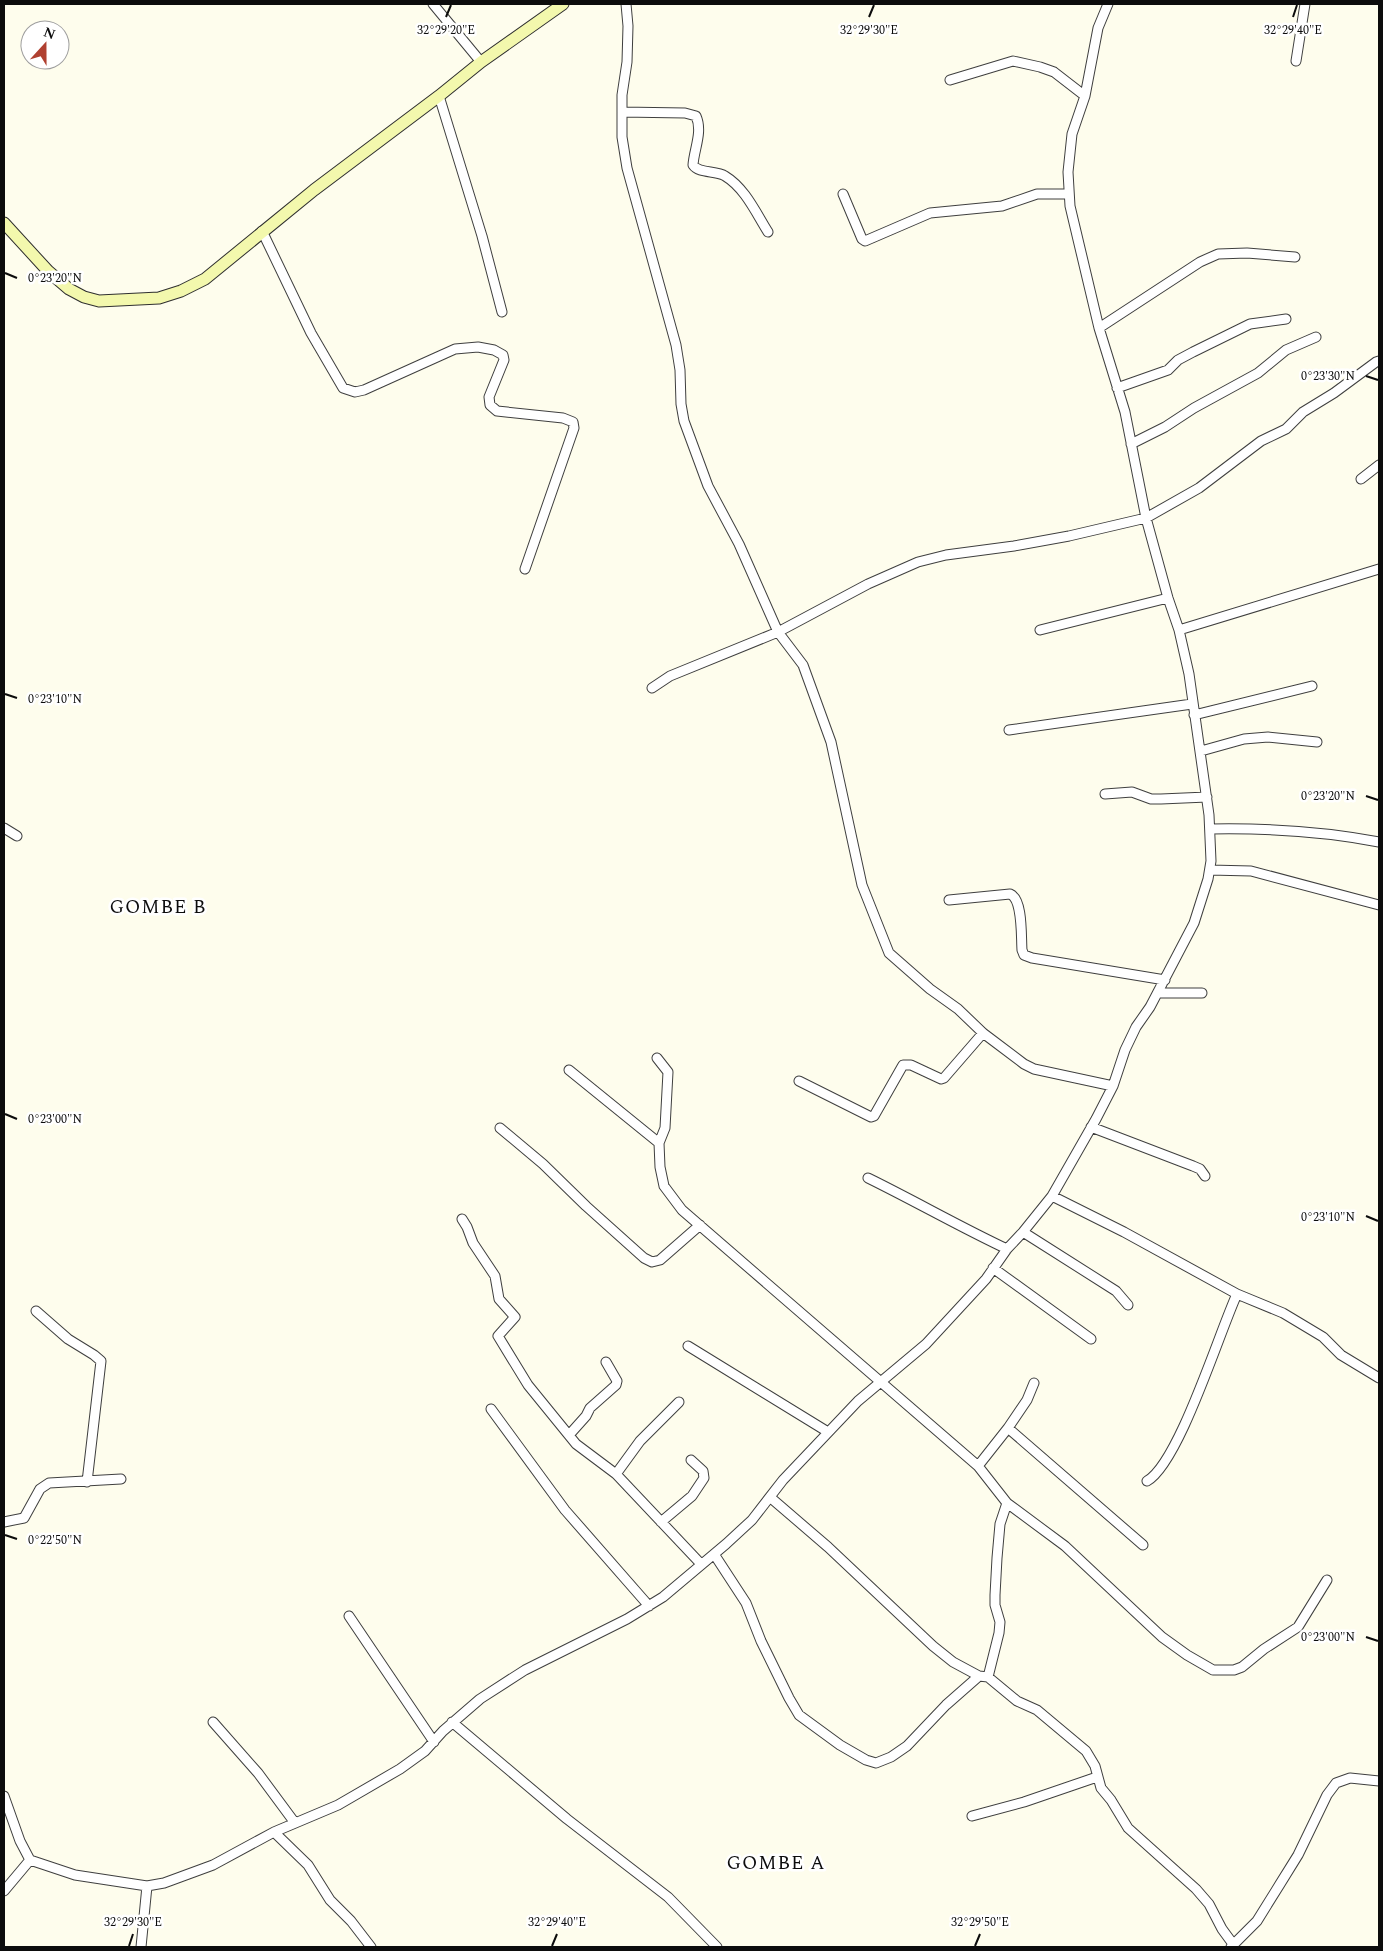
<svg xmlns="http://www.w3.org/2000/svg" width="1383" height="1951" viewBox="0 0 1383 1951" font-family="Spectral,serif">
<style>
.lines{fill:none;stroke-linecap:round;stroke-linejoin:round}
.street-casing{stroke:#3f3f3f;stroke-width:11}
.secondary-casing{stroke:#2e2e2e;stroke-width:13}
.street{stroke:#fff;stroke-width:9}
.secondary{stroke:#f3f8ad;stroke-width:11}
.ticks{fill:none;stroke:#0c0c0c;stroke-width:2}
.labels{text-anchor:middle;stroke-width:5;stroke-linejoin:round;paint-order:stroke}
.quarter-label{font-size:19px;letter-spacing:1px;fill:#0c0c0c;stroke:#fff}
.ticks-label{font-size:12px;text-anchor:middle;fill:#0c0c0c;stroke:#fff;stroke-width:5;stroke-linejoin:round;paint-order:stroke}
</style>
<rect width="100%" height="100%" fill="#fefded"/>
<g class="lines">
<g class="street-casing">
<path id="street" d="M433,4l48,58
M626,4l2,22 -1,36 -5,33v42l5,31 49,177 4,25 1,34 3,17 24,65 31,58 39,88 25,33 28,77 31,143 27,68 41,36 28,20 25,24 41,31 10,5 79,17
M1296,61l9,-57
M950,80l63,-19 27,6 14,5 31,24
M439,96l43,140 20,76
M622,112l63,1 11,3c7,16 -2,33 -3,49 6,9 23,5 32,11 20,12 31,37 43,56
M843,194l19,45 3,2 65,-28 72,-7 35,-12h32
M262,231l49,102 32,55 12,4 9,-2 91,-41 23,-2 16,3 9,5 1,5 -15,37 1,8 7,6 66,7 10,4 1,6 -49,141
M1099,328l101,-66 18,-8 29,-1 48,4
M1117,388l51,-18 10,-10 15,-8 57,-28 36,-5
M1131,444l34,-17 29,-19 64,-35 28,-23 30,-13
M1361,479l18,-14
M1040,630l128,-32
M1179,630l200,-61
M652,688l18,-12 108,-44 90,-48 50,-22 28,-7 68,-9 55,-10 77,-18 53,-30 62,-47 25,-12 17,-17 31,-19 42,-31 3,-1
M1194,715l118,-29
M1009,730l183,-26
M1201,751l43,-12 24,-2 49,5
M1105,794l27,-2 19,7h10l46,-2
M4,828l13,8
M1211,829c58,-1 111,2 168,13
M1210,870l41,1 128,34
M949,900l61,-6c13,5 11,42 12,56l2,5 8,3 133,22
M1158,993h44
M657,1058l11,14 -3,56 -6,15 1,24 4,19 18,24 296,256 29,37 58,43 97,91 25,18 26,15h21l8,-3 22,-18 34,-22 29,-47
M569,1070l90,73
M799,1081l72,36 3,-1 29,-51h8l30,14 3,-1 39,-45
M1091,1127l102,39 7,3 5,7
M500,1128l43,36 43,42 58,52 8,4 8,-2 40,-35
M868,1178c47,23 92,49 139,71
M1052,1196l72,36 113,62c-18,39 -58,169 -90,187
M462,1219l5,8 6,16 22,33 4,23 16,18 -17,19 30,49 48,59 40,30 85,90
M1023,1232l93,59 12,14
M993,1268l98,71
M1237,1294l46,19 40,24 18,18 38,23
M36,1311l32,28 26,16 7,6 -14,121
M688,1346l140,86
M491,1409l74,101 84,96
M1008,1428l19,-28 7,-17
M569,1435l17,-19 4,-8 26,-23 1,-4 -11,-19
M978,1466l30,-38 135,117
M616,1474l24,-33 39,-39
M771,1498l57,49 105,99 20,16 26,14 9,1 29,24 20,9 49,41 9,15 6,22 10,12 17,28 68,61 13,15 13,25 11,15
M4,1522l20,-4 16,-29 9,-6 72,-4
M661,1522l31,-26 12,-18 -1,-7 -12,-11
M714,1554l32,49 15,38 28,57 10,17 41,30 26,15 10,3 15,-6 16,-11 39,-41 33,-29
M349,1616l85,126
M988,1677l11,-44 1,-11 -5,-17v-10l2,-37 3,-34 7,-21
M213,1722l45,51 37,50
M452,1722l115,97 101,78 49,50
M4,1796l16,45 10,19 45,15 72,11 17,-3 49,-18 61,-33 64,-27 62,-36 25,-18 18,-20 37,-32 45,-29 102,-51 36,-22 63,-53 26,-24 31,-40 75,-79 68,-57 60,-65 21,-30 16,-17 29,-36 44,-77 17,-33 12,-36 11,-23 14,-20 44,-84 14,-44 3,-18 -2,-46 -20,-141 -10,-44 -11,-32 -22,-80 -21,-106 -26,-84 -29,-122 -2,-34 4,-38 13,-38 13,-68 10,-24
M972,1816l52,-14 73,-25
M274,1832l34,33 22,35 21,21 20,26
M4,1891l26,-31
M141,1947l6,-61
M1231,1947l26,-26 23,-37 18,-29 29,-60 9,-12 14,-5 29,3"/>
</g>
<g class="secondary-casing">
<path id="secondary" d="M4,223l44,48 21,18 15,8 15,4 60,-3 22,-7 24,-12 109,-89 125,-94 42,-34 82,-58"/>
</g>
<use href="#street" class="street"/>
<use href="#secondary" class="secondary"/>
</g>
<path class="ticks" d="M446,17l5,-12M869,17l5,-12M1293,17l4,-12M5,273l12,5M1366,376l12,4M5,694l12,4M1366,796l12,4M5,1114l12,5M1366,1216l12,5M5,1535l12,4M1366,1637l12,4M129,1946l4,-12M552,1946l5,-12M975,1946l5,-12"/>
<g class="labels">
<g class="quarter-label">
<text x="158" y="913">GOMBE B</text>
<text x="776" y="1869">GOMBE A</text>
</g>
</g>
<g class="ticks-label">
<text x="446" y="34">32°29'20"E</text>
<text x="869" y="34">32°29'30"E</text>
<text x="1293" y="34">32°29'40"E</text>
<text x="55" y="282">0°23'20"N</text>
<text x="1328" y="380">0°23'30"N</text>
<text x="55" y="703">0°23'10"N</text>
<text x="1328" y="800">0°23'20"N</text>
<text x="55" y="1123">0°23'00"N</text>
<text x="1328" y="1221">0°23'10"N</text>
<text x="55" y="1544">0°22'50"N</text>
<text x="1328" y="1641">0°23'00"N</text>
<text x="133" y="1926">32°29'30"E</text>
<text x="557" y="1926">32°29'40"E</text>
<text x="980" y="1926">32°29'50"E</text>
</g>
<rect width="1383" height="1951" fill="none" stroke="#0c0c0c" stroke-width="10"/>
<g transform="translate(45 45) rotate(21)"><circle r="24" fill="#ffffff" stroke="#9e9e9e"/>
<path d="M0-4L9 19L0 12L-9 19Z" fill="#b04030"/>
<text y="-8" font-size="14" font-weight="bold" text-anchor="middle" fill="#0c0c0c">N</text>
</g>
</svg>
